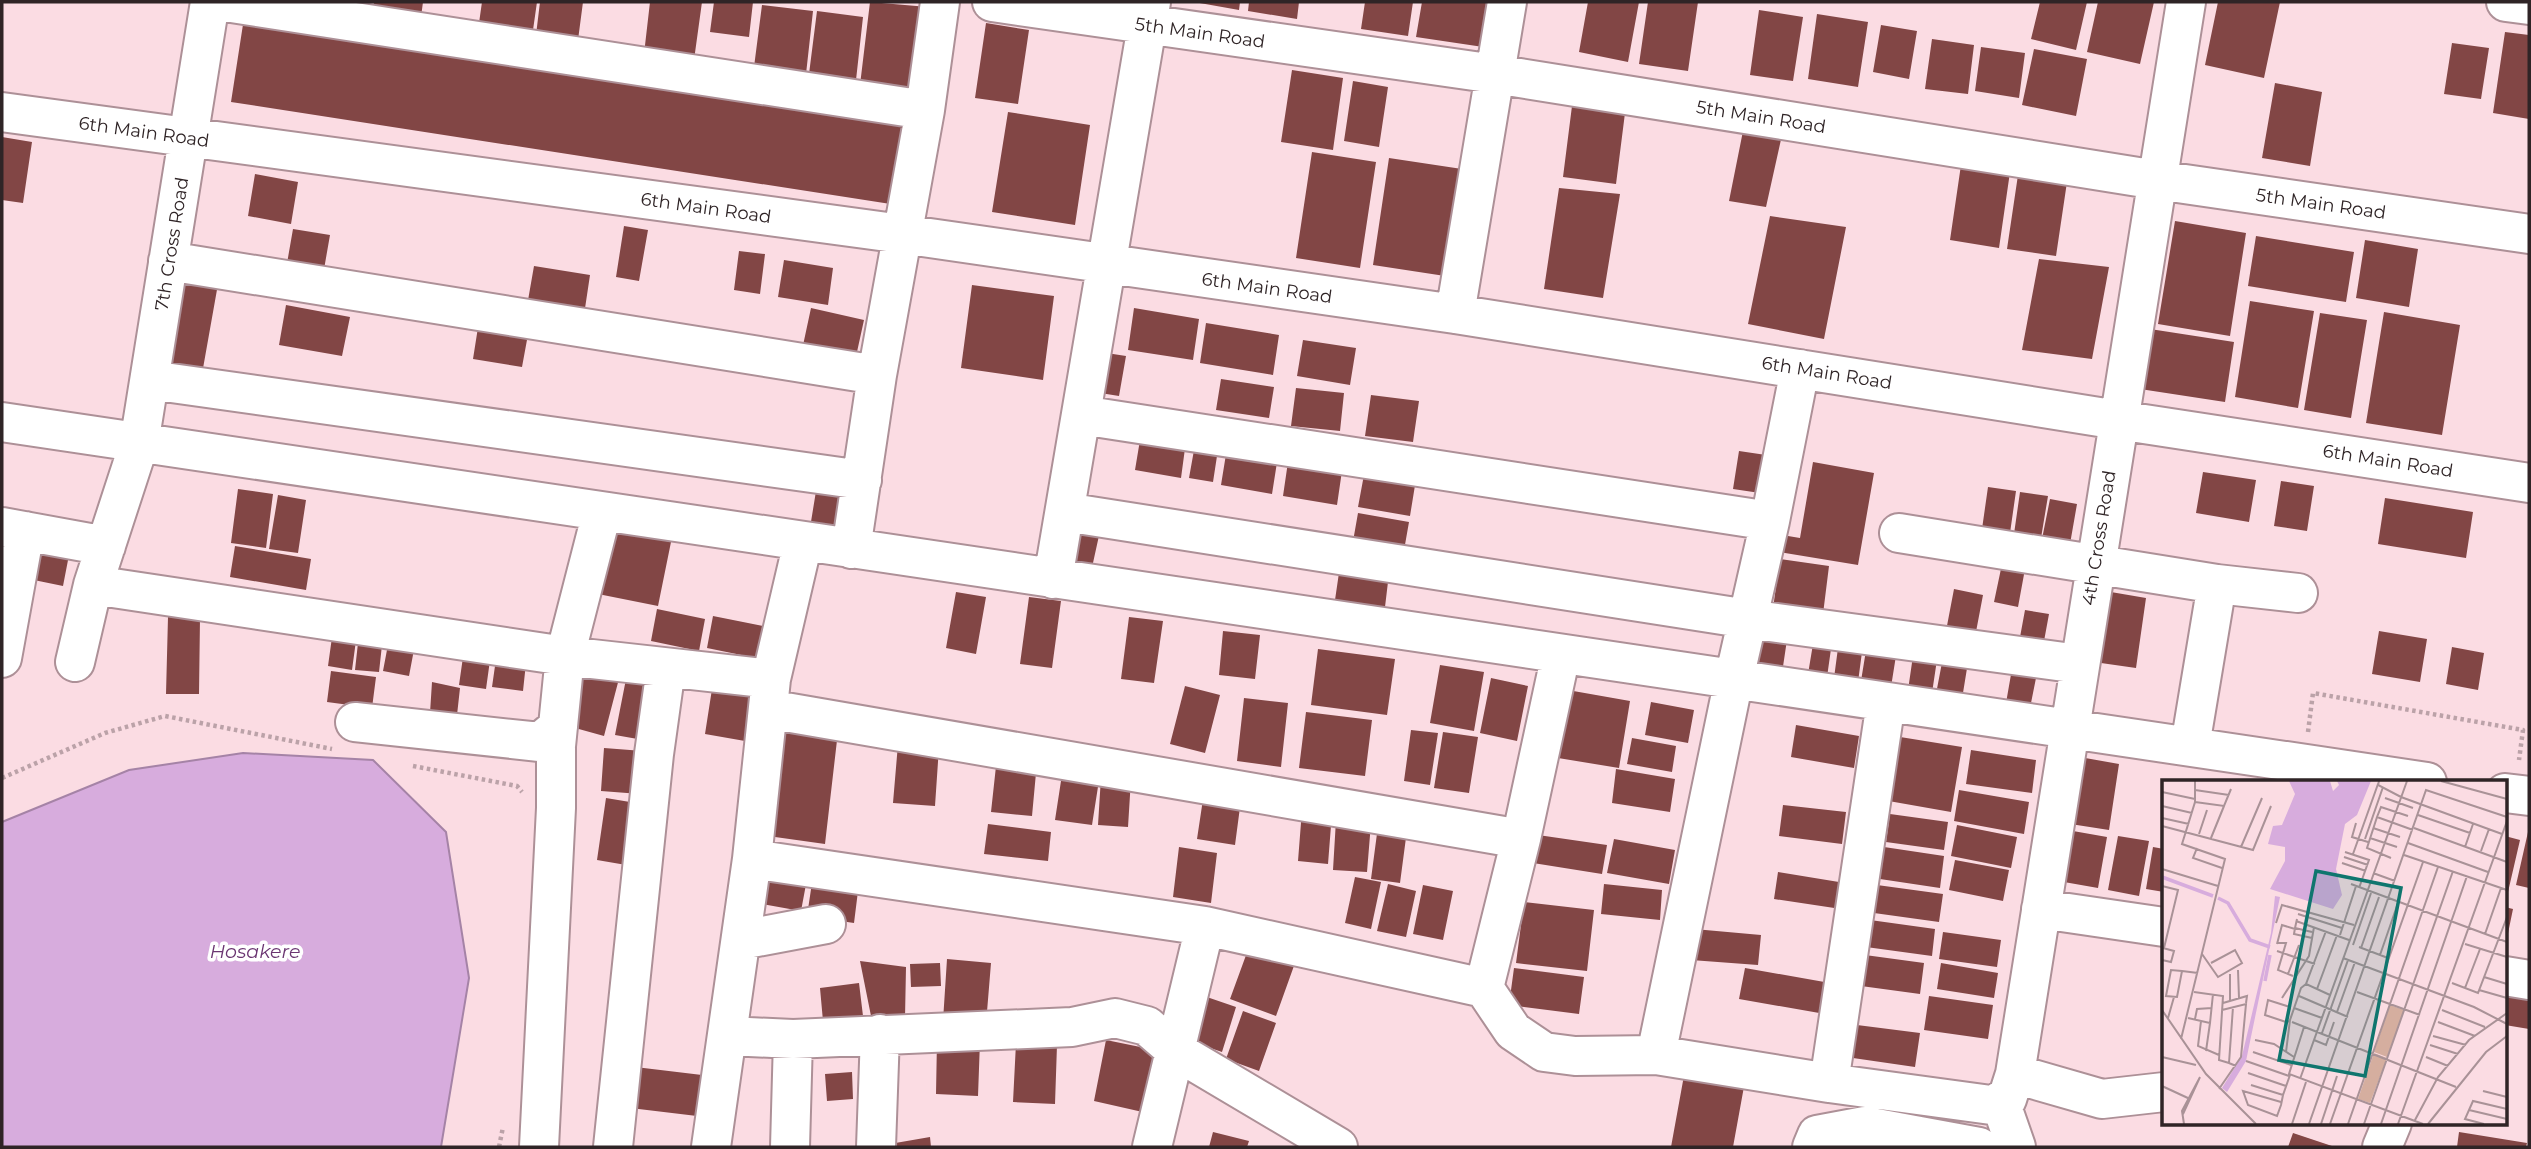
<svg xmlns="http://www.w3.org/2000/svg" width="2531" height="1149" viewBox="0 0 2531 1149" font-family="Montserrat,sans-serif">
<style>
.water{fill:#d7acdd;stroke:#a583a6;stroke-width:2}
.building{fill:#824645}
.lines{fill:none;stroke-linecap:round;stroke-linejoin:round}
.minor-casing{stroke:#ad9097;stroke-width:42}
.path{stroke:#bba2a8;stroke-width:4.5;stroke-dasharray:3.5 3.5;stroke-linecap:butt}
.minor{stroke:#fff;stroke-width:38}
.labels{text-anchor:middle;stroke-width:7;stroke-linejoin:round;paint-order:stroke}
.street-label{font-size:18px;fill:#2f2426;stroke:#fff}
.water-label{font-size:19px;font-style:italic;fill:#6b3672;stroke:#fff}
.inset-river{fill:none;stroke:#d7acdd;stroke-width:3.5}
.inset-road{fill:none;stroke:#a99297;stroke-width:2}
.view{fill:#0f766e;fill-opacity:0.15;stroke:#0f766e;stroke-width:3.5}
.inset-edge{fill:none;stroke:#2f2426;stroke-width:3.5}
</style>
<rect width="100%" height="100%" fill="#fbdce3"/>
<path class="water" d="M243,753l130,7 73,72 23,146 -28,169h-439v-325l127,-52z"/>
<path class="building" d="M374,2h49l-2,15 -48,-6z
M482,2h55l-4,28 -54,-7z
M540,2h43l-5,38 -42,-5z
M650,2h52l-8,58 -50,-6z
M714,2h39l-4,35 -39,-5z
M870,2l58,5 -11,85 -57,-7z
M1194,2h46l-1,8z
M1249,2h50l-2,17 -49,-8z
M1365,2h48l-5,34 -47,-7z
M1422,2h75l-7,46 -74,-11z
M1588,2h51l-11,60 -49,-10z
M1648,2h50l-10,69 -49,-7z
M2040,2h47l-11,48 -45,-11z
M2098,2h56l-14,62 -53,-12z
M2218,2h62l-16,76 -59,-13z
M762,5l51,6 -7,63 -52,-7z
M1759,10l44,7 -10,64 -43,-6z
M817,11l46,6 -7,63 -47,-6z
M1817,14l51,8 -10,65 -50,-8z
M244,18l666,102 -13,85 -666,-103z
M986,23l43,7 -11,74 -43,-6z
M1881,25l36,6 -8,48 -36,-7z
M2505,32l24,3v84l-36,-6z
M1932,39l42,6 -6,49 -43,-5z
M2452,43l37,5 -8,51 -37,-5z
M1981,47l44,6 -6,45 -44,-7z
M2034,49l53,10 -11,57 -54,-11z
M1292,70l51,8 -10,72 -52,-8z
M1353,81l35,6 -9,60 -35,-6z
M2275,83l47,9 -12,74 -48,-8z
M1572,106l53,7 -9,71 -53,-7z
M1008,112l82,13 -15,100 -83,-13z
M1743,131l39,4 -16,72 -37,-6z
M2,137l30,5 -9,61 -21,-3z
M1312,152l64,10 -16,106 -64,-10z
M1389,158l73,11 -17,107 -72,-11z
M1961,165l49,7 -11,76 -49,-8z
M255,174l43,8 -7,42 -43,-8z
M2018,175l49,7 -11,74 -49,-7z
M1559,188l61,6 -17,104 -59,-9z
M1770,216l76,11 -22,112 -76,-15z
M2175,221l71,12 -16,103 -72,-12z
M624,226l24,4 -9,51 -23,-4z
M293,229l37,6 -7,40 -37,-6z
M2256,236l98,16 -8,50 -98,-16z
M2365,240l53,9 -9,58 -53,-9z
M739,251l26,3 -5,40 -26,-4z
M2039,259l70,8 -17,92 -70,-9z
M784,260l49,8 -5,37 -50,-8z
M534,266l56,9 -6,40 -57,-9z
M186,278l32,6 -16,90 -33,-6z
M972,285l82,11 -11,84 -82,-12z
M2250,301l64,10 -16,97 -63,-11z
M286,305l64,12 -8,39 -63,-11z
M811,308l53,12 -9,41 -53,-11z
M1134,308l65,11 -6,41 -65,-10z
M2384,312l76,13 -18,110 -76,-12z
M2320,313l47,7 -16,98 -47,-8z
M479,321l50,8 -7,38 -49,-8z
M1206,323l73,12 -6,40 -73,-12z
M2150,329l84,13 -9,60 -85,-13z
M1303,340l53,8 -6,37 -53,-9z
M1100,352l26,4 -7,40 -25,-4z
M1221,379l53,8 -5,31 -53,-8z
M1296,388l48,5 -4,38 -49,-5z
M1371,395l48,6 -6,41 -48,-6z
M1141,434l45,7 -5,37 -46,-8z
M1196,439l23,4 -6,39 -24,-4z
M1227,448l51,8 -6,38 -51,-9z
M1739,451l27,4 -6,38 -27,-4z
M1289,455l54,9 -6,41 -54,-9z
M1813,462l61,11 -16,92 -79,-13 3,-17 18,3z
M1366,464l51,9 -7,43 -52,-9z
M2203,472l53,8 -7,42 -53,-9z
M2281,481l33,5 -7,45 -33,-5z
M817,485l25,4 -8,49 -25,-4z
M1988,487l28,4 -6,42 -28,-4z
M238,489l35,5 -7,54 -35,-5z
M2020,492l28,4 -7,42 -27,-4z
M278,495l28,5 -8,53 -29,-4z
M2385,498l88,14 -7,46 -88,-14z
M2050,499l27,5 -7,40 -28,-5z
M1358,513l51,9 -6,34 -51,-9z
M1068,523l32,8 -9,41 -33,-8z
M611,530l60,12 -13,64 -60,-12z
M235,546l76,13 -5,31 -76,-13z
M36,548l33,7 -6,31 -34,-7z
M1341,559l49,6 -5,42 -50,-7z
M1780,559l49,7 -7,56 -50,-7z
M2002,564l23,5 -7,38 -24,-5z
M1954,589l29,6 -8,42 -29,-6z
M2105,591l41,7 -10,70 -42,-6z
M956,592l30,5 -10,57 -30,-6z
M1029,597l32,4 -9,67 -32,-4z
M657,609l48,10 -6,32 -48,-10z
M2025,610l24,4 -7,38 -24,-4z
M713,616l50,10 -7,32 -49,-10z
M168,617l32,1 -1,76h-33z
M1129,617l34,4 -9,62 -33,-4z
M1760,629l28,4 -7,47 -28,-5z
M333,630l24,3 -5,37 -24,-4z
M1223,631l37,4 -5,44 -36,-4z
M2379,631l48,8 -7,43 -48,-8z
M1815,632l18,3 -6,42 -19,-3z
M1840,633l24,4 -6,45 -24,-4z
M359,634l24,2 -4,36 -24,-2z
M390,634l26,5 -7,37 -26,-5z
M1868,638l30,5 -7,44 -30,-6z
M2452,647l32,6 -6,37 -32,-6z
M1318,649l77,10 -8,56 -76,-10z
M1914,649l24,4 -6,40 -24,-3z
M464,650l27,3 -5,36 -27,-4z
M1944,652l25,4 -7,43 -26,-5z
M496,659l30,4 -3,28 -31,-4z
M585,661l36,10 -17,65 -36,-10z
M2013,663l25,5 -8,40 -24,-5z
M1440,665l44,7 -10,59 -44,-8z
M331,671l45,6 -4,31 -45,-6z
M627,674l33,6 -11,61 -34,-6z
M1491,678l37,8 -11,55 -37,-8z
M432,682l28,6 -3,27 -27,-2z
M1185,686l35,9 -15,58 -35,-9z
M712,689l39,6 -6,46 -40,-7z
M1562,689l68,12 -11,67 -67,-11z
M1244,698l44,5 -7,64 -44,-6z
M1651,702l43,8 -6,33 -43,-8z
M1306,712l66,8 -7,56 -66,-8z
M782,716l57,7 -14,121 -57,-8z
M1796,725l63,11 -5,32 -63,-11z
M1411,730l27,3 -8,52 -26,-4z
M1443,732l35,5 -9,56 -35,-5z
M1894,736l68,11 -11,65 -68,-12z
M1632,738l44,8 -4,26 -45,-8z
M898,744l41,3 -4,59 -42,-3z
M604,748l39,3 -3,43 -39,-3z
M1971,750l65,10 -4,33 -66,-9z
M2074,756l45,8 -10,66 -45,-7z
M997,757l40,5 -5,54 -41,-4z
M1063,768l37,6 -8,51 -37,-5z
M1616,769l59,10 -5,33 -58,-9z
M1101,777l30,2 -3,48 -30,-2z
M1205,786l37,6 -7,53 -38,-6z
M1959,790l70,12 -5,32 -70,-13z
M606,798l36,6 -10,62 -35,-6z
M1783,805l63,7 -4,32 -63,-8z
M1302,810l30,3 -4,51 -30,-3z
M1890,814l58,8 -4,28 -58,-8z
M1336,820l35,3 -4,49 -34,-2z
M988,824l63,8 -3,29 -64,-7z
M1957,825l60,12 -6,31 -60,-12z
M1378,826l29,4 -7,53 -29,-4z
M2073,831l34,6 -9,51 -34,-6z
M2528,832h1v56l-13,-3z
M1538,835l69,10 -5,29 -69,-11z
M2118,836l31,5 -10,55 -31,-6z
M2505,836l15,4 -12,52h-3z
M1614,839l61,11 -6,34 -62,-11z
M1179,847l38,6 -6,50 -38,-6z
M1884,847l60,9 -4,32 -60,-9z
M2153,847l11,2v43l-18,-3z
M1955,860l54,10 -6,31 -54,-11z
M763,871l44,8 -6,32 -44,-8z
M1778,872l67,11 -4,26 -67,-10z
M813,876l46,7 -5,40 -47,-7z
M1355,877l26,5 -10,47 -26,-6z
M1388,884l28,7 -10,46 -29,-6z
M1604,884l58,6 -2,30 -59,-6z
M1423,885l30,6 -10,49 -30,-6z
M1877,885l66,9 -4,28 -65,-9z
M1524,902l70,8 -7,61 -71,-8z
M2505,907l8,2 -7,34h-1z
M1870,920l65,9 -3,27 -66,-9z
M1694,929l67,6 -3,30 -67,-5z
M1943,932l58,8 -4,27 -58,-8z
M1249,947l46,16 -19,53 -46,-17z
M1865,955l59,8 -4,31 -59,-8z
M947,959l44,4 -5,61 -43,-3z
M860,961l46,6 -1,51 -34,-2z
M940,963l1,23 -30,1 -1,-23z
M1941,963l57,10 -4,25 -57,-9z
M1514,968l70,9 -5,37 -70,-9z
M1745,968l85,15 -5,31 -86,-15z
M859,983l4,33 -40,5 -3,-33z
M2505,990l24,3v36l-24,-4z
M1201,995l35,12 -14,45 -35,-12z
M1929,996l64,9 -5,34 -64,-9z
M1243,1011l33,12 -17,48 -33,-12z
M1857,1025l63,8 -5,34 -62,-9z
M937,1040l43,1 -2,55 -42,-2z
M1106,1040l54,11 -13,62 -53,-12z
M1016,1043l41,2 -2,59 -42,-2z
M627,1066l75,9 -5,41 -75,-9z
M1685,1070l60,11 -12,66h-62z
M852,1072l1,27 -26,2 -2,-27z
M1213,1132l36,9 -2,6h-38z
M2459,1132l68,11 -1,4h-69z
M2293,1133l42,14h-47z
M930,1137l1,10h-53v-1z"/>
<g class="lines">
<g class="minor-casing">
<path id="minor" d="M225,2l700,108
M992,2l503,72 662,106 372,54
M2506,2l23,3
M2,112l900,122 553,80 663,106 411,63
M168,261l709,114
M1455,314l52,-312
M150,380l712,100
M1081,415l689,106
M2,422l2425,360
M1065,512l683,107 331,45
M2,527l104,19
M1899,533l318,51 -27,162
M851,549l26,-174 48,-265 15,-108
M1053,579l98,-577
M2217,584l81,9
M93,585l472,71 206,23
M2,658l23,-127
M75,662l18,-77 46,-141 71,-442
M768,709l753,130
M355,722l185,20 18,-15
M2505,793l24,3
M752,859l453,67 279,62 37,-149 40,-185
M2041,909l123,18
M741,940l85,-16
M2505,976l24,4
M1484,988l29,43 31,21 31,4 81,-1 173,28 162,22 16,-6 8,-25 171,-1072
M728,1036l65,3 279,-12 43,-9 32,8 29,25 162,96
M1656,1055l78,-376 36,-158 30,-152
M2015,1074l87,25 62,-7
M1829,1083l57,-381
M2000,1101l16,46
M539,1147l17,-339v-62l9,-90 37,-144
M613,1147l41,-393 12,-86
M711,1147l41,-288 19,-180 32,-137
M790,1147l3,-108
M876,1147l4,-113
M1152,1147l53,-221
M1812,1147l5,-12 48,-9 114,21
M2382,1147l10,-24"/>
</g>
<path class="path" d="M2308,732l5,-39 210,37 -4,30
M413,766l104,20 5,6
M2,778l103,-45 60,-17 167,33
M499,1147l4,-20"/>
<use href="#minor" class="minor"/>
</g>
<g class="labels">
<g class="street-label">
<text transform="translate(1200 33) rotate(8)" y="6">5th Main Road</text>
<text transform="translate(1761 117) rotate(9)" y="6">5th Main Road</text>
<text transform="translate(144 132) rotate(8)" y="6">6th Main Road</text>
<text transform="translate(2321 204) rotate(8)" y="6">5th Main Road</text>
<text transform="translate(706 208) rotate(8)" y="6">6th Main Road</text>
<text transform="translate(172 244) rotate(-81)" y="6">7th Cross Road</text>
<text transform="translate(1267 288) rotate(8)" y="6">6th Main Road</text>
<text transform="translate(1827 373) rotate(9)" y="6">6th Main Road</text>
<text transform="translate(2388 461) rotate(9)" y="6">6th Main Road</text>
<text transform="translate(2099 538) rotate(-81)" y="6">4th Cross Road</text>
</g>
<g class="water-label">
<text x="255" y="958">Hosakere</text>
</g>
</g>
<g transform="translate(2162 780)">
<rect width="345" height="345" fill="#fbdce3"/>
<path d="M228,225l14,5 -17,47 -13,-5zM212,273l13,5 -17,45 -12,-4z" fill="#d5ae9f"/>
<path d="M127,1h41l3,10 6,-6 -2,-4h34l-14,34 -12,9 -9,45 6,26 -9,14 -63,-20 15,-28v-14l-17,-3 5,-18 9,-1 13,-31zM113,116l5,1 -34,164 -19,31 -5,-4 20,-32 29,-123z" fill="#d7acdd"/>
<path class="inset-river" d="M0,97l51,19M56,118l10,5 22,37 20,7M103,201l5,-26"/>
<path class="inset-road" d="M217,1l-1,4 23,12 101,37M279,1l66,18M33,10l34,5M0,12l33,7M223,18l28,10M33,22l29,4 7,-17M0,26l30,7M256,35l52,18M215,37l36,13M0,38l27,6M194,43l-4,14 16,5M0,46l91,24 18,-44M211,48l27,9M252,48l93,34M37,54l8,-24M49,58l13,-32M208,58l27,9M203,59l18,-52M246,63l80,29M79,67l21,-49M303,67l8,-23M35,68l-4,10 29,10M319,71l8,-22M183,72l24,8 -10,28M191,74l25,-70M242,75l103,35M182,77l24,8M229,78l-24,-10 10,-31 4,-10 27,9M180,83l24,8M0,89l56,17M211,93l22,8M189,104l156,58M0,106l16,4 -14,58M136,134l44,14M135,139l-2,9 17,4M134,141l53,19M114,143l6,-18 72,20M133,148l-1,6 18,4M164,151l-20,53 24,11M323,154l16,-46M178,155l16,-49M115,163h9l-8,27 15,6M115,164l5,-19 13,4M303,164l42,13M191,165l18,-52M197,167l29,11M199,168l18,-51M115,171l38,13M40,174l16,23 24,-14 -7,-13 -24,13M218,175l18,-52M181,178l131,49 33,17M0,180l9,2 3,-11 -11,-3M76,190l1,28M20,191l-5,26 -11,-1 5,-26 11,1 16,2M68,194v27M126,194l11,-29M322,197l23,7M290,203l26,10 29,-76M303,208l15,-39M155,209l20,-54M317,210l28,8M32,212l29,4 -4,64 10,3M195,212l63,23M137,216l49,21M120,218l27,-42 5,-29M61,223l24,-7 -1,7M71,227l-4,56 7,3M132,228l28,10M0,230l44,64 50,50M280,230l43,17M175,232l18,-50M6,238l6,-21M26,238l22,5 -4,28M33,239l2,-10 15,-1M39,241l-3,25 21,9M124,242l-21,-7 3,-15 22,7 -4,15 4,-1M130,242l164,65M276,242l37,14M48,243l3,-29M142,247l-15,47 134,50M160,253l26,-73M271,256l33,9M19,259l44,-180 -43,-15 13,-42v-21M93,260l19,4 20,13M152,260l12,5 8,-23M268,265l28,9M91,272l38,13M124,272l4,-32 11,-32 5,-4M0,277l34,8M264,277l22,9M84,281l43,15M86,293l38,13M138,299l107,-298M89,305l32,10 7,-20M0,306l28,13M57,309l22,-32 5,-53 -24,6M321,311l24,6M119,322l-38,-11 5,14 29,11 4,-11 2,-10M307,330l38,9M21,334l17,-37M253,340l23,-43 31,-37 38,-27M22,344l-2,-13 17,-32M130,344l14,-42M147,344l117,-334 81,27M159,344l16,-48M168,344l93,-262M186,344l90,-257M202,344l89,-253M219,344l86,-248M236,344l109,-303M266,344l58,-72 21,-16M322,344l-19,-5 8,-18 34,8"/>
<path class="view" d="M154,91l85,17 -36,188 -86,-16z"/>
<rect width="345" height="345" class="inset-edge"/>
</g>
<rect width="2531" height="1149" fill="none" stroke="#2f2426" stroke-width="7"/>
</svg>
